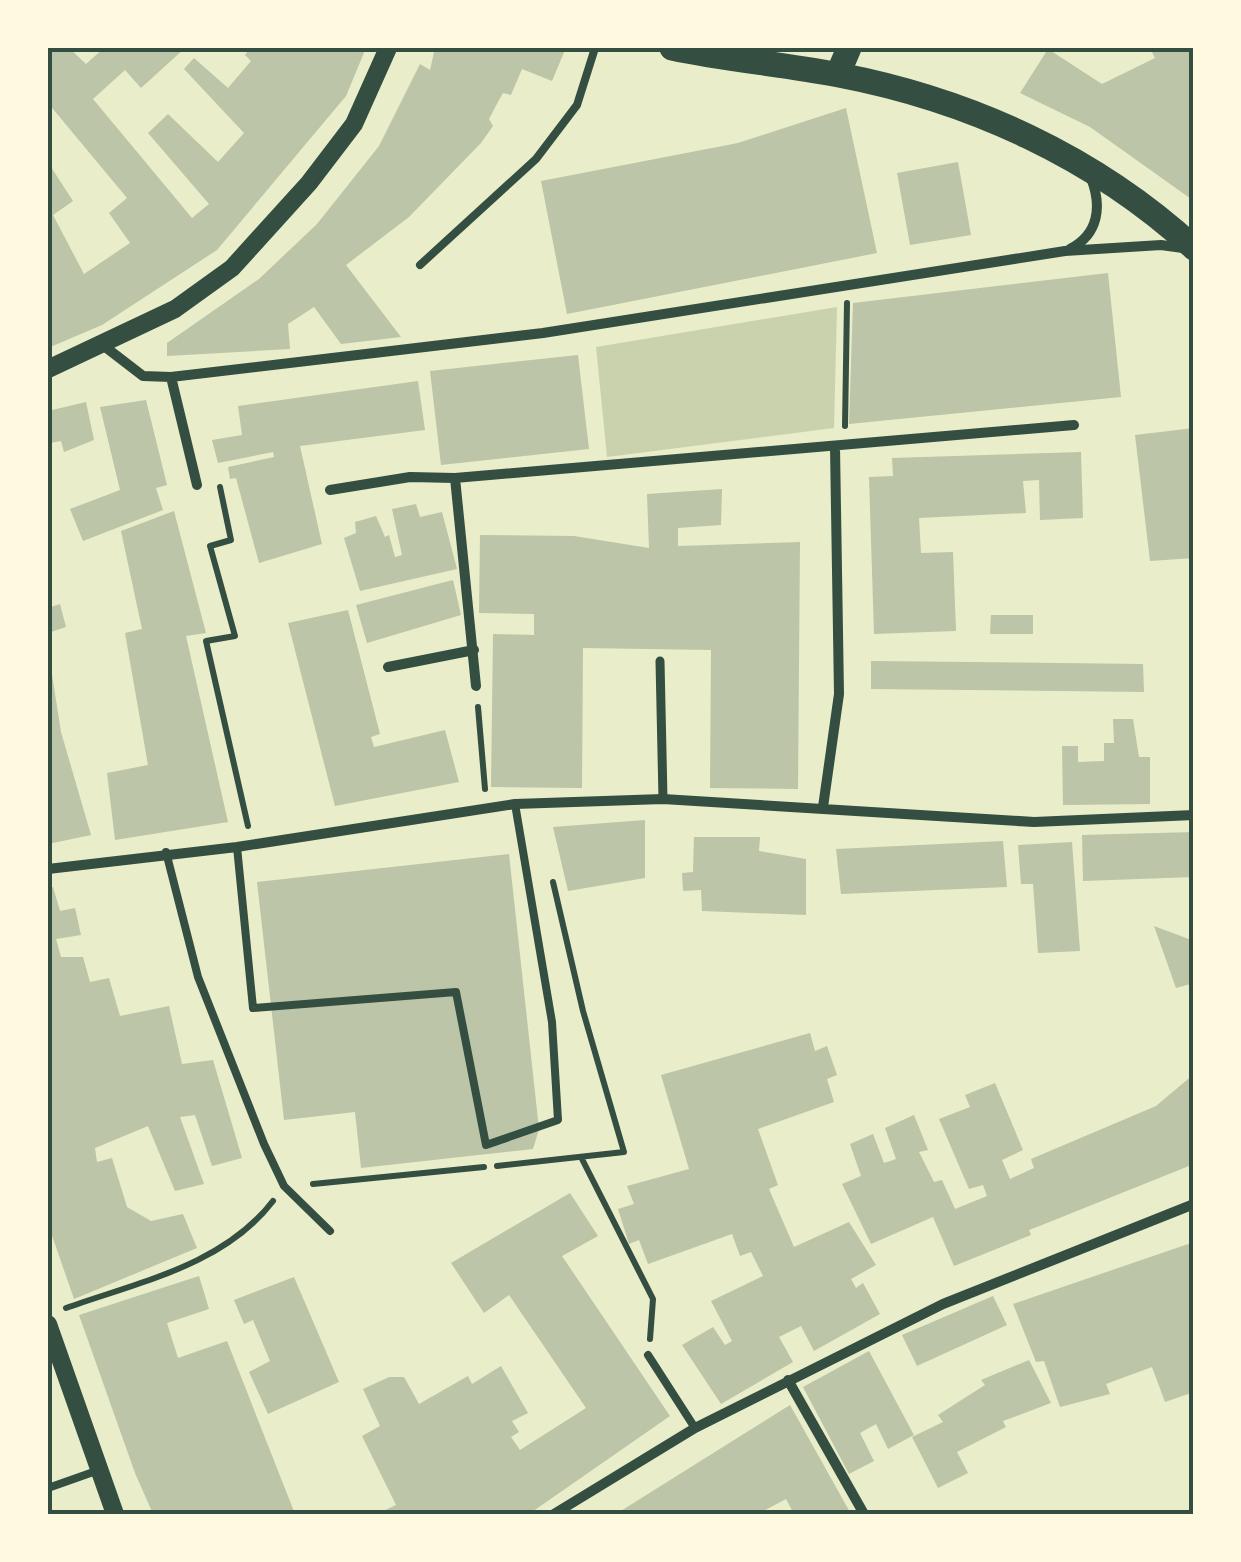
<svg xmlns="http://www.w3.org/2000/svg" width="1241" height="1562" viewBox="0 0 1241 1562" font-family="'Fira Sans Condensed',sans-serif">
<style>
.green{fill:#cad2ad}
.building{fill:#bcc5a7}
.lines{fill:none;stroke-linecap:round;stroke-linejoin:round}
.path{stroke:#344e41;stroke-width:6}
.service{stroke:#344e41;stroke-width:8}
.pedestrian{stroke:#344e41;stroke-width:9}
.minor{stroke:#344e41;stroke-width:10}
.tertiary{stroke:#344e41;stroke-width:18}
.primary{stroke:#344e41;stroke-width:25}
.neatline{fill:none;stroke:#344e41;stroke-width:4}
</style>
<rect width="100%" height="100%" fill="#e9edc9"/>
<path class="green" d="M837,307l-3,121 -227,29 -11,-110z"/>
<path class="building" d="M48,48h21l17,16 18,-16h81l-44,40 -16,-18 -32,29 99,119 17,-14 -61,-71 20,-19 50,48 26,-29 -60,-64 10,-11 34,30 23,-27 -6,-6 5,-7h116l-20,48 -129,154 -115,75 -54,23v-178l3,-3 22,34 -20,14 31,59 46,-31 -21,-30 18,-15 -79,-95z
M435,48l130,2 -13,31 -30,-12 -11,26 -8,-2 -4,7 -10,19 4,7 -12,17 -72,74 -63,48 55,72 -60,7 -27,-37 -26,17 2,25 -123,7v-13l92,-64 58,-55 62,-78 41,-82 10,6z
M1150,48h44v153l-104,-74 -70,-34 28,-44 54,35 53,-26z
M846,108l31,145 -310,61 -26,-133 197,-38z
M958,162l13,73 -61,10 -13,-72z
M1108,273l13,124 -272,27 4,-121z
M578,355l11,94 -148,16 -11,-94z
M418,381l7,49 -125,16 22,98 -63,19 -23,-85 -6,1 -2,-12 46,-10 -1,-5 -55,11 -6,-23 30,-5 -4,-29z
M146,400l21,85 -11,3 7,22 -80,31 -13,-32 50,-19 -20,-83z
M86,402l8,38 -30,12 -3,-11 -11,2 2,11 -4,2v-45z
M1194,428v130l-44,3 -15,-126z
M1081,452l2,66 -43,2 -1,-40 -16,1 3,32 -107,5 2,35 32,-1 3,79 -82,3 -5,-157 24,-1 -1,-18z
M722,489l-1,36 -43,3v18l122,-4 -2,247 -88,-1 1,-138 -128,-2 -1,140 -91,-1 2,-153 41,1v-21l-55,-1 1,-78 94,1 75,12 -2,-54z
M416,504l4,13 22,-5 15,57 -97,22 -16,-53 12,-5 -1,-11 21,-6 9,21 4,-2 6,22 7,-2 -10,-46z
M174,511l32,122 -20,3 42,186 -113,18 -8,-67 41,-8 -23,-132 17,-4 -21,-98z
M453,580l8,35 -94,28 -11,-38z
M60,604l6,23 -18,6v-25z
M348,610l32,124 -9,3 3,10 71,-17 14,52 -124,24 -47,-183z
M991,615h42v19h-43z
M48,649l13,83 30,103 -43,9z
M871,661l272,3 1,28 -273,-3z
M1113,719h20l6,38h11v47l-87,1 -1,-59h16v16l26,-1v-18h10z
M645,820v58l-77,13 -15,-64z
M1194,832v45l-111,4 -1,-46z
M694,837h66l-1,14 47,8v56l-104,-4 -1,-21 -18,1 -1,-18 11,-1z
M1003,841l4,46 -166,7 -5,-45z
M1072,842l8,109 -42,2 -5,-69h-12l-3,-39z
M509,854l30,275 -6,20 -172,19 -6,-56 -71,8 -27,-238z
M53,887l7,24 15,-3 6,27 -25,4 5,18h22l7,25 19,-4 11,38 49,-10 13,58 31,-4 29,98 -30,8 -17,-51 -15,2 24,67 -29,7 -27,-65 -53,22 2,14 15,-4 15,49 24,14 32,-7 14,34 -123,51 -26,-75v-336z
M1154,926l40,15v42l-18,5z
M810,1033l5,18 12,-5 10,29 -10,4 7,23 -76,27 20,56 -9,4 25,58 55,-25 27,43 -25,14 5,9 7,-5 17,31 -66,37 -13,-25 -22,11 14,25 -72,42 -39,-59 31,-18 12,18 7,-4 -21,-40 52,-25 -12,-24 -11,4 -8,-22 -84,30 -9,-24 -10,4 -11,-35 16,-5 -7,-18 62,-17 -28,-94z
M1194,1074v90l-157,63 -8,3 2,5 -77,31 -21,-49 -62,27 -29,-60 19,-8 -11,-32 23,-10 11,29 12,-4 -11,-31 29,-13 14,35 -9,2 15,30 8,-2 13,29 32,-13 -4,-11 -14,4 -30,-70 31,-12 -5,-12 30,-12 28,67 -21,10 8,19 24,-11 -3,-9 125,-53z
M570,1193l28,43 -36,20 108,160 -141,98h-152l19,-9 -34,-69 18,-10 -17,-37 26,-12h15l15,27 49,-28 4,8 29,-18 27,47 -16,8 7,11 -8,5 9,13 66,-42 -77,-113 -25,18 -33,-50z
M1194,1242v150l-29,10 -13,-35 -46,17 4,10 -50,13 -16,-46 -8,1 -23,-58z
M199,1276l10,33 -42,14 11,35 49,-17 68,173h-142l-18,-41 -56,-158z
M294,1277l45,105 -71,32 -19,-42 21,-11 -17,-41 -9,4 -10,-24z
M993,1296l14,29 -90,41 -15,-31z
M869,1351l45,84 -26,14 -12,-25 -16,9 14,28 -25,13 -46,-87z
M1029,1360l22,43 -48,18 3,6 -49,25 11,21 -30,15 -26,-51 31,-15 -5,-7 47,-30 -4,-5z
M790,1405l61,109h-57l-8,-15 -28,15h-142z"/>
<g class="lines">
<path class="path" d="M845,426l2,-123
M220,487l11,53 -21,6 25,90 -29,5 42,185
M478,707l7,82
M581,1157l72,142 -3,40
M497,1166l127,-14 -41,-141 -30,-129
M313,1184l171,-17
M66,1308c73,-26 158,-43 207,-107"/>
<path class="service" d="M420,265l116,-106 41,-54 18,-57
M237,847l16,161 203,-16 30,153 72,-25 -6,-98 -37,-218
M166,852l32,125 66,167 20,42 46,45
M648,1355l47,73
M48,1488l51,-18"/>
<path class="pedestrian" d="M660,661l3,138"/>
<path class="minor" d="M1070,249c29,-15 32,-43 21,-71
M104,346l39,30 28,1 372,-44 522,-82 96,-6 22,3
M171,377l26,108
M455,478l21,208
M330,490l80,-13 45,1 619,-53
M388,667l86,-17
M823,807l16,-113 -4,-247
M48,869l189,-22 278,-43 148,-5 371,23 160,-7
M788,1380l76,134
M554,1514l141,-86 248,-124 251,-100"/>
<path class="tertiary" d="M48,369l127,-60 57,-41 77,-85 45,-59 34,-76
M48,1324l67,190"/>
<path class="primary" d="M672,48c55,12 112,16 167,27 131,25 256,82 355,173
M838,74l11,-26"/>
</g>
<rect width="1241" height="1562" fill="none" stroke="#fefae0" stroke-width="100"/>
<rect x="50" y="50" width="1141" height="1462" class="neatline"/>
</svg>
